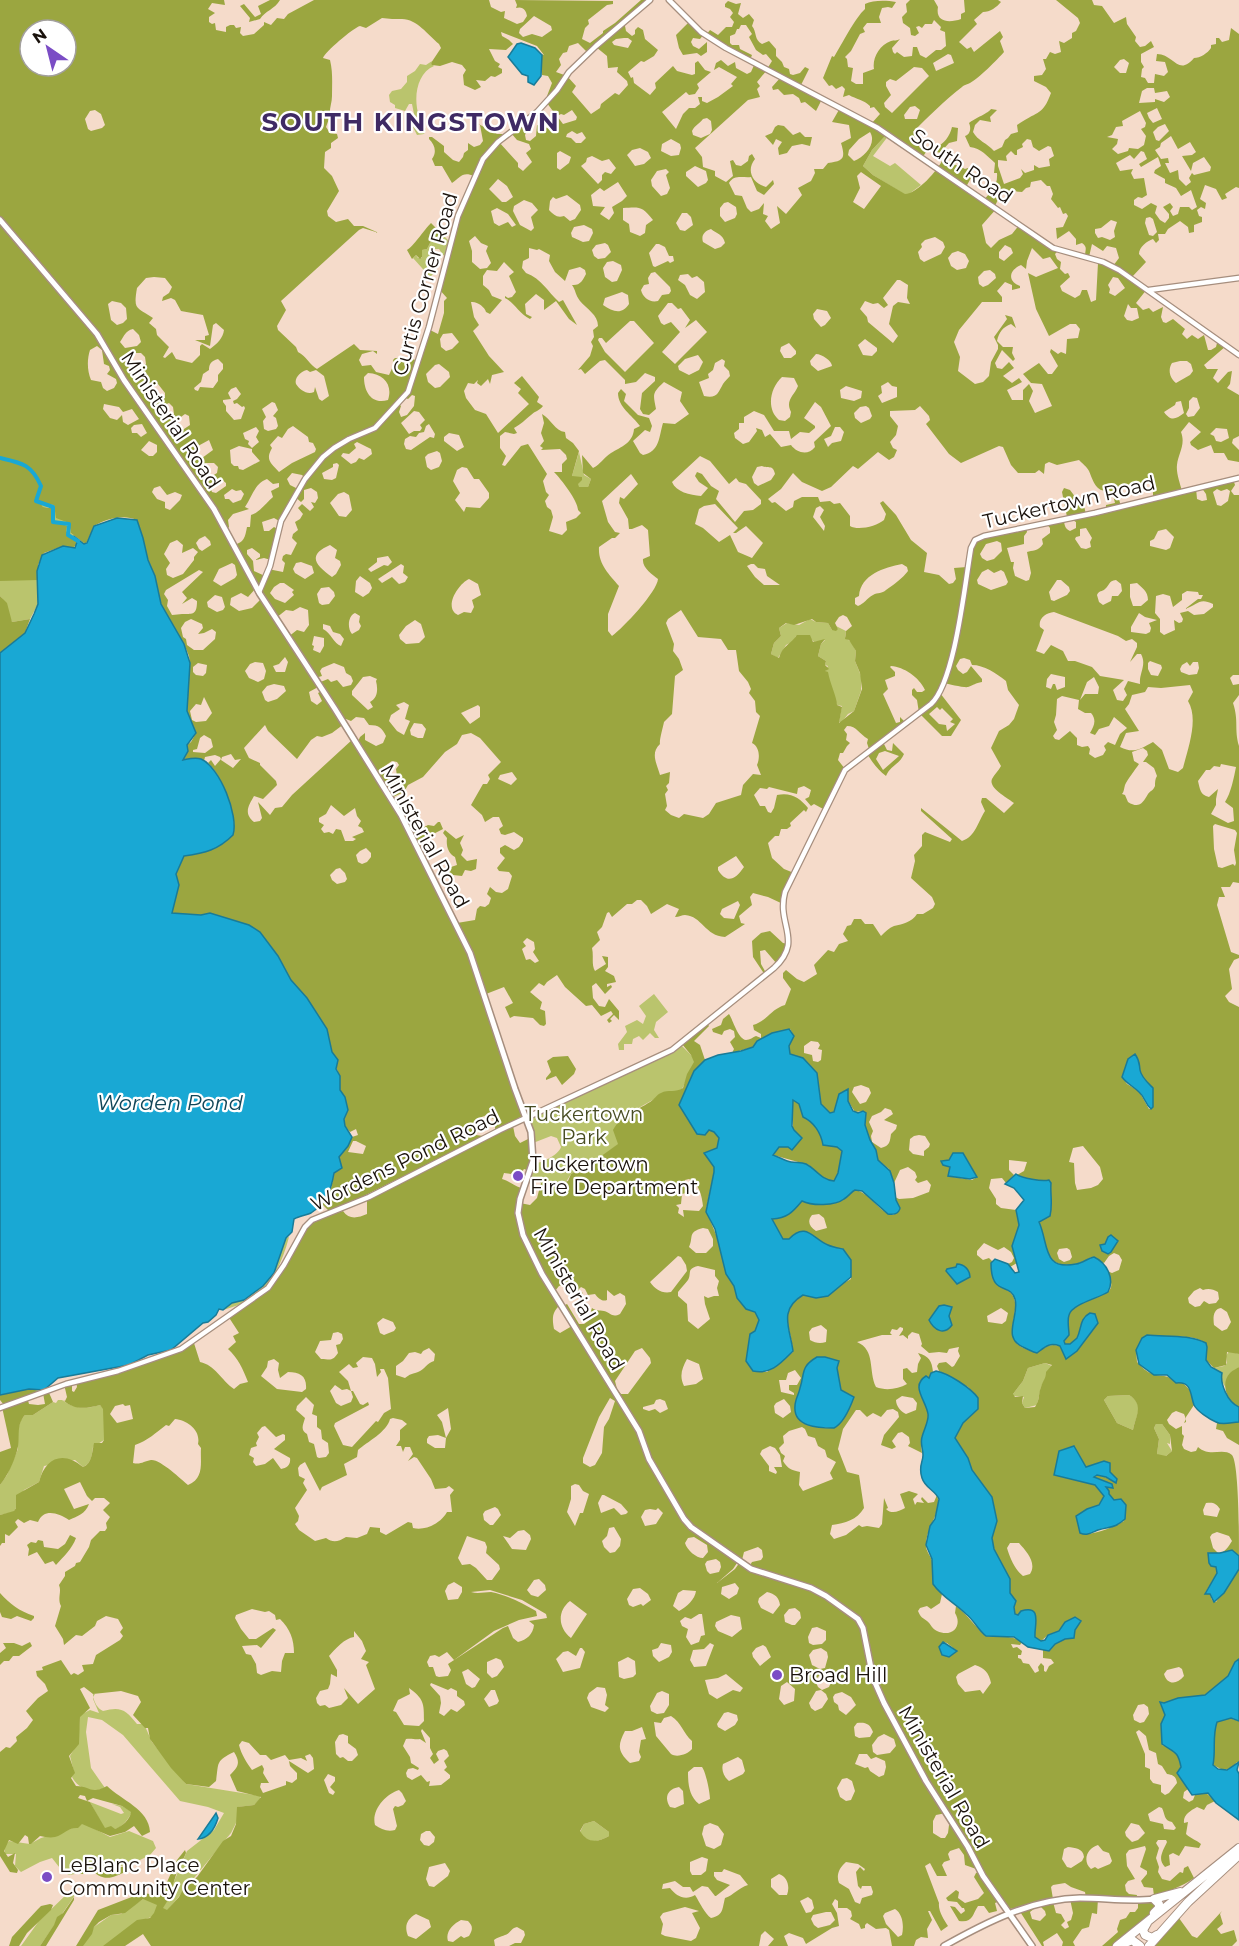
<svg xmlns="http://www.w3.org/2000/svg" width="1239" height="1946" viewBox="0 0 1239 1946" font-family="Montserrat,sans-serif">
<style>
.green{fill:#bac46d}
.forest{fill:#9ba640;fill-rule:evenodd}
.water{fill:#19a8d4;stroke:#197b98;stroke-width:1.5;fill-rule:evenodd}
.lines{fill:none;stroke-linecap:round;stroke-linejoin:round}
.river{stroke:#19a8d4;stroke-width:4}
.tertiary-casing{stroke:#a68e7e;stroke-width:7}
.secondary-casing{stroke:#a68e7e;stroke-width:8}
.trunk-casing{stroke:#a68e7e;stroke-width:10}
.tertiary{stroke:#fff;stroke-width:4.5}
.secondary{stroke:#fff;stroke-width:5}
.trunk{stroke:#fff;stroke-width:8}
.poi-dot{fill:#7b4dc5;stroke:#fff;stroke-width:2}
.labels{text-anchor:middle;stroke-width:4.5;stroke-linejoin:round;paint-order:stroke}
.street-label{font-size:20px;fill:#1a120c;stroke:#fff}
.park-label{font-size:20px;fill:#484d23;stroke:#fff}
.poi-label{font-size:20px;fill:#1a120c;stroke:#fff;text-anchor:start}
.water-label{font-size:21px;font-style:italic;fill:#114659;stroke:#fff}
.district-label{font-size:26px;font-weight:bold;letter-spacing:1.5px;fill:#3f2a64;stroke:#fff}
</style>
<rect width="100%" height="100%" fill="#f5dbca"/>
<path class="green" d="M432,61l-1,2 3,3c-22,9 -22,47 -8,63l-2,5 -7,1 -5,-10 2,-11 -2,-10h-3l-4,7 -10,-3v-3l-5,-3 -1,-7 3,-4 9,-2 6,-7v-6l8,-5 5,-7 6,1z
M887,134l2,1 -16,21 17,10 5,-3 26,22 -12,9h-5l-31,-19 -10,-9 9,-16z
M441,233l10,10 -4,14 -4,-2 -4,-6h-6l-3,4 7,10 -5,4 3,5 -5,5 -17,-19 3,-3 2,3h4v-8l5,-1 3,-6z
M579,452l5,23 7,4 -3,8h-10l-6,-11z
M39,500l4,4 11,1 2,9 14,9 1,10 5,4h-2l1,2 -24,-20 -2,-12h-6l-6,-6z
M6,579l31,1 1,24 -8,15 -18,3c-5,-8 -5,-20 -12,-26v-15z
M810,619l6,3 12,1 4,7 6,-1 -2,-3 10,5 -1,6 7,6 4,8 -1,10 6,15v15l-7,20 -6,3 -7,9 -2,-1 3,-16 -5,-1 -12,-34 3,-5 -3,-1 1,-4 -8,-5 3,-12 4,-4 -11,2 -4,-4 -14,-2 -2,5 -8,4 -8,13 -7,-4 3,-11 7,-7 -2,-8 8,-5 12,2z
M654,994l14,18 -12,10 -2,8 5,8h-4l-5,-5 -7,7 -4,-4 -6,3 -1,5h-8v6h-5l-1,-6 9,-12 -2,-6 12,-6 6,4 3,-8 -7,-10z
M681,1045l15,15 -15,31 -16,2 -39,22 -7,29 -25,18 -23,12 -5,8 -8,4 -5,-4 -7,3 -6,-7 -13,-1 5,-13c9,-1 26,-8 29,-17l-4,-9 -6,-2 -18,7 -7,-25z
M289,1237c-10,38 -26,63 -66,73l9,-7 14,-4 17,-13 11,-13 12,-35z
M1229,1351l10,3v13c-7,5 -14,11 -13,21l-12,-20 10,-2 3,-3 -1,-7z
M1045,1363l7,3 -11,21 -4,18 -12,3 -3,-5 2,-6 -11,-1v-2l10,-13 5,-13z
M1129,1395c17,10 6,22 4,35l-16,-7 -13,-23 4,-4z
M58,1400h4c12,9 24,9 38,5l4,4v31l-11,7c-1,8 -2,17 -10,20l-8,-7 -31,6 -5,16 -15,8 -10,22 -14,3v-30l7,-10 11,-26v-20l3,-9 4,-5h8l20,-13 3,1z
M1156,1424h6l8,11v9l-3,-1 5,8 -6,5h-7l-2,-2 2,-15 -5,-11z
M93,1694h2l-2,3c2,6 4,11 10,14 18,-5 23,-1 34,13h7l8,18 34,42 74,12v3l-6,6 -16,2v12l-7,14 -64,78 -29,11 -33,24h-23l12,-19 17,-12 10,-1 22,-15 20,2 9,-15 15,-35 27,-21 10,-17 -16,-6 -28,-6 -57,-66 -21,-15 -14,-3 -2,15 5,36 14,20c-13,5 -26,2 -33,-11l2,-5 -4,-16 8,-13 2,-28 10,-5 9,3 -6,-14z
M90,1802l31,12 3,-1 -4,-6 -8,-3 10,2 10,6c-3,6 -10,16 -17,17 -4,1 -7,-1 -11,-1z
M594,1821l15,11v4c-13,7 -21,8 -29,-4l4,-8z
M84,1823l26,14 19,-6 24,10 3,7 -6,7 -18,9 -63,11 -6,-3 -11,-14 -12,4 -19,10 -6,-6 1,-12h-11l-1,-7 5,-6 21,3 11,-6 24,-7z
M70,1891h6l-1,4 -35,51h-19l18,-25z"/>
<path class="forest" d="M0,0h224l1,5 -13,-2 -4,6 7,4 -6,4v5l3,2 3,-1 1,7 10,2v-5l4,-2h4l2,3 5,-1 -1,6 3,3 11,-2 10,-9v-3l7,3 6,-7 7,1 4,-5 26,-14h175l2,7 10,5 4,-1 -1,7 13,6 6,-2 4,-6c-1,-6 -4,-10 -11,-8l1,-3 -2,-5 98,1v3l-6,1 -19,15 1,4 -4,4 -3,11 8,4 13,-10v-2l12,-8 26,-23h4l2,3 -23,18 2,10 6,5 3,-2v-4l3,-3 5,3 2,9 13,11 -4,6 -10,6 -3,-1 -13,11 3,6 2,-1 1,6 16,12 6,-7 -1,-5 18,-17 4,5 15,4 3,-1v-11l3,-2 7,9 6,2 -14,12 2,4 -4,6 -6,1 -3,-3 -24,20 14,17 7,-15 6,-6h6l5,-4 -2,-7h4v4l5,2 11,-6 15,-11 -2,-2 6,-7 -18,-10 -5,3 2,-7 5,-3 7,6 7,-4 1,6 11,6 4,-2 4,-9 12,6 5,-8 -6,-7 -3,1 -7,-5 -7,-13 3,-3 -6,-9h-5l-2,4h-2l-2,5 -5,2v7l2,2h7l1,4 12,6 -2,5 -44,-25 4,-5 8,5 8,-8h6l2,-5 -4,-5 3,-4 -3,-4 -5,-2v-3l3,-3 8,3 5,-1 -3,11 5,4 6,-4 5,6 -2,6c5,6 2,14 10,18l7,-3 7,8v7l6,6 2,5 5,2 1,5 3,1 7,-2 5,-6 4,2 -9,18 22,12 -6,12 -11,-9 -4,1 -2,-5 -6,-4 -9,1 -6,-6 -5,1 -1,-3 9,-10 -14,-7 -10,12 3,4 -3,3 3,8 -12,3 -53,48 7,9 1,10 12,4v5l11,6 7,-6 -3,-15 3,-1 3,5 5,1 7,-5 1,-5 3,-2 3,5c-9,11 -3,24 11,28l7,-7 1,4 -10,11 -7,-4 -6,-14c-8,1 -17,-3 -22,6l6,12 7,1 5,12 4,4 8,-3 5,-6 -1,11 5,2 -3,5 6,8 9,-6 -3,-17 9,8 16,-19 -4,-7 13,-7 4,-8 -1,-4h9l5,-6c15,-2 18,-4 13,-20l10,-5 -2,-13 -17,-3 8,-14 31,16 9,-10 -6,-7 -4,1v-2c-6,-6 -14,-7 -21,-11l-6,2 2,-8 -3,-3 -6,3 -4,-4 -3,1 -6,-8 9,-22 2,1c8,-13 21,-39 31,-48v-5c8,-4 21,-4 31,-2l-4,6 -4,-1 -6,1 -3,9 2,6h-14l-4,5 2,4 -5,2 -9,17 -6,6 2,2 1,8 5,1 -2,13 5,3h7v-11l11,-4c-2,-10 5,-24 17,-28 3,-1 6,0 9,-2l-8,9 1,4 2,2 2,-2 7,5 8,-1 1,-9h4l3,8 6,3 10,-8h5l5,-4 -1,-14 -5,-2 1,-3 -7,-7 -2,4h-7l-3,4 -3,-2 -3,1 3,6 -4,3 -4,-1 -1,-7 -7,-5 -1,-6 5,-5 -1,-8 4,-4h24l4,7c-3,16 12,16 23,12v-5l4,-2 -1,-12h34l3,2c-4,5 -11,10 -18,10l-9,8 3,4 -18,18 8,7 4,-2 3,5 26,-21 3,6 -3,4 4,11c-6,7 -26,27 -34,31 -3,2 -5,1 -8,4 -17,13 -33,29 -49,45l3,2 -3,7h6v6l7,5 -4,6 -35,-24 -15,16 -9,16 10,9 32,19c12,0 33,-24 38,-35l3,-1c4,7 13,7 19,11l3,-1 4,8 -6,11 18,13c7,-9 14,-13 13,-27h-3l1,-10c-8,-7 -14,-15 -25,-16l-5,-11c6,-2 6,-9 4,-13 5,-4 21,-11 22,-14l6,1 -7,7 1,5 -11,-2 -5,5 -2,7c5,9 14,11 21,19l8,-4 3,-7 3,-2 3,-4 7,-2 -1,-7 3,-2c18,-12 23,-8 31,-30l-5,-6 -12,-6v-5l8,-1 4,-6 -3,-10h3l4,-7 5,2 6,-2 -2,-11 5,2 8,-5v-5l4,-2 4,-8 -2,-5 -22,-18h36l2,5 8,1 12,17 12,-6 1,7 9,13 -1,4 5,6 5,-1 6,-5 3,6 -13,7v8l3,5 -2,2 -1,8 4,1 3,5h6l1,-9 9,2 4,-4 -3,-10 -9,-1 1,-7c17,0 21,23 37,4 6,0 14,-5 17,-10v-3l5,-1v-6h3l3,4 7,-2 2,-12 8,6v154l-3,-1 -11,7 2,4 -5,2 -6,-11 -11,-4 -5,14 6,4 -1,6 -4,-2 -4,3 2,6 3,1v5l-8,3v7l-5,1 -1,-6 -8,-6 -12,8 -3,5h-7l1,6 -3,3 -3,-4c-6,2 -14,8 -14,15l7,8 -14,15 15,12 -11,14 7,7 6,-2 4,4 10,-5 -2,10 2,5 3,1 7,-4 12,10 -3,5 5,5 5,-4 6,4 6,-4 4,15h3l5,-3 2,-8 8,7 -22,19 3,4h11l-5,9 5,5 10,-11 4,-1 -2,13 -3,4 12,7v41l-6,3 -1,4 7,7v12l-11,-2 -4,-7h-10l-3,-8 -13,5 -7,-5 -1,-3 11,-10 -12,-10 -8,10c5,13 -3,22 -4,33 -1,8 3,18 5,26l14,-3 1,11 5,2 5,-1 -1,-6 -5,-7 32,-8 2,6 -4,6 3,4h5v180h-6l-3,3 3,7 6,-1v11l-6,8c6,18 1,26 6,43v137l-6,-1 -3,5h-9l4,10h-6l-2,8 14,47 8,3v3l-5,2 -5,9 3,20 -7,7 4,6 10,5v347l-12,-2 -1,13 -12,3 -8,-8 1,-14c-7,-11 -27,-9 -40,-9 -8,0 -16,-3 -23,0l-8,13 1,12c4,4 10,11 16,12 12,4 13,-1 23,9l6,-1 9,9 3,14 -8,12v5l-2,1 2,-4 -2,-5 -8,-3 -4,2 -5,7 2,4 7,5 6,-3v8l2,2 -2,9 2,4 7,3 5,-1 2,-4c12,11 24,0 34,8 7,8 7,83 7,101l-7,-6 -12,3h-11v10l2,3h5l1,7 -12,20 5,1 2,6 4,2 23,-33v90l-4,3 -7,14 -23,19 -7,2h-14l-12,5 -12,1 5,12 -4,9 1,21c4,1 8,2 11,4 8,5 9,18 5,25l10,15 -4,3 -1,6 6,4 4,-2 2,-5 10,-3 10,9 -8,4 -3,5 -7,-3c-7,4 -14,8 -13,16l4,-1 -2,12c5,5 11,6 15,10l-2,4 -14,-2 -6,10 -6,-3 -4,2 1,10 -5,2c-8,-8 -2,-16 2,-25l-1,-2h-8l-2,3 3,5 -3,10 3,9 -1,5 4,7 8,2 10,-9 3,1 1,-5 4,-2 6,12c-13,9 -25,13 -40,18l-1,-8 -9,-1 -3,-6 6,-7v-3l-7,-4 6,-18 -1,-3 -16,4 -3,4 1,12 8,13 -7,2 -3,4 1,6 3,3 8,1 -1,5 -38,-1 -1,15 -5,-1 -3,14 -7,2 -9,13 2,4h-13l1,-4 -6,-9 -14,9 1,4h-2l-23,-36 34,-8 3,11 5,1 4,7 -4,4 4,4 4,-2 -2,-5 4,-2 2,-7 -3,-14 16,-1 -1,-6 -14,-5 -6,-4 -12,2 -2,2 2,12 -43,10 -27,-35 -14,-29 10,25 -14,-5 -1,-10 -5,-7 -9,3 -2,3 2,6 -6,2 -2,3 5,11h-10l-7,-13 -5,3 14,37c-1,8 5,17 9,23l-7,5 -11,-20h-2l4,9 -5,9 1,9 -7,-1 -5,3 -2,6h-22l-3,-16 -3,-2 -10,1 -9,-6 -2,2v3l-4,1 -2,-5 -9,-5 2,-3 -1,-5 -4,-3h-9v-7l-3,-2 -3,5 5,9 2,13 -7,2 -26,16 -3,-6 -14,-5 -5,3 4,10h-20l6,-7 -9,-8 -4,4 -2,11h-250l6,-3h6l4,-8 -1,-4 -7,-4c-6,1 -7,7 -12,8 -5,2 -7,2 -11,5l1,6h-344l-8,-12 -18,12h-22l34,-26 13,-2 4,-5 3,-8 -14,-6 -18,14 -14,2 -12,7 -5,5 -2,7 -9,12h-7l22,-36 44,-17 16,2 4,-2 15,-33 8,-10 1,3 -10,22 -8,25 -5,8 4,2 12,-13 6,-11 12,-9 26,-36 8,-5 5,-12 1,-17 17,-2 7,-8 -24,-6 -7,-16c8,-8 11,-12 4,-23 -19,9 -15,11 -18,29l-7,6 -23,-3 -15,-16 -21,-29 -2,-11h-3l-12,-13 8,-13 -3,-6 -17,-5 -28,3 -9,-7 -4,2 10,19 -10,9 -1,27 -10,12 6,17 -4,5 5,8c15,0 14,9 31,0 14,14 42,23 43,46l-8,4 -8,-10 -9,6 -15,4 -28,-12 -4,4c-10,-1 -13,6 -23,9 -5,1 -10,0 -15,-1l-9,8h-2l-1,-7 -3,-2 -7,9 -9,-4 -5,11 4,6 7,-4 -2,10 5,7 -1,3 -7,-1 -10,-16v-104l6,-5 4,1 7,-7 -1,-4 11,-9 6,-8 -7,-9 12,-13 10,-7 -3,-7 -8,-8 -1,-5 7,-1 -1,-3 19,-7 10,15 3,-2 4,2 6,-4 -2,-6 11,-1 3,-9 24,-15 3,-4 -3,-4 3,-4 -5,-9 -12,-3 -9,5 -2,5 -13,10 -6,-1 -12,10 -1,-6 -8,-13 6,-20c-4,-8 1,-14 -2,-21l6,-9v-4l10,-6 1,-3 4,-1 9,-15 2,-7 9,-9h5l2,-3 -1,-5 4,-6 -7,-7 7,-7 -6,-5h-9l-3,3 -5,-5 -7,-14 -16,7 10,20 15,-5c-4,10 -11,12 -20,16 -11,-7 -25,-12 -31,2l-8,-2 -6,3 -6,-4 -3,3 3,5 -9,9 -4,-2v9h-3l-2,3v-31l14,-4 2,-3v-13l23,-13c6,-24 24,-32 44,-15 9,-3 9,-15 11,-24h8l2,-3 -1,-31 -3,-4c-15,4 -26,5 -37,-5l2,1 2,-4 -3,-13 8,-2v9l2,1 3,-5 -1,-6c38,-7 85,-19 117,-41l7,22c15,3 21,18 34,27l6,-5 8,-2c-5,-13 -10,-24 -20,-33l8,-7 -3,-6 6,-3 -11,-17 39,-27 17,-22 25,-42 6,-5 28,-9c6,9 15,7 24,3v-15l146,-73 2,10 5,7 12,-6c2,11 1,23 -3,34l-5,-2 -2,3 -8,-2 -3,4 -7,-1 -2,6c7,2 11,6 19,9 -14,44 16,81 39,117 -8,7 -8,13 -6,24l6,4 12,-7 62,99 12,31 38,67 53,40 -4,6 -16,14 18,-14 5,-7 9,5 3,-5 9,-2 2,-3 -1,-7 -4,-3 -14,5 -2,8 -49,-35 -7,-8 -39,-65 -8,-25 -76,-121 4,-2 12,20h5l11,-8 -4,-5 1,-3c4,3 7,2 12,3 7,2 8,7 16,3l6,-10 -1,-8 -5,-3 -6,3 -7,-6v10c-5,2 -9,-2 -12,-6l-7,1 -3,-6 -4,-2 -3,3 5,3 -3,2 -5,-3 -4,2 1,-3 -5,-7 -8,2 -4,5c-16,-27 -39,-57 -35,-88l10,2 7,-7 4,-15 -5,-4 2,-2h4l4,7 5,-2 5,3 12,-4 3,-7 22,-12 25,-18 -5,-14c9,-16 23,-19 37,-28 5,-3 6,-7 11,-9 7,-4 15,0 22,-5l4,-14 7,-12 -3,-7 -9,-11 25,-21 2,3 -15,15 6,4 5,15 -11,11 -15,34 18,29 8,1 4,-5 5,2 5,6 -2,10 -13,5 10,14v5l-8,38 13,32 7,32 8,12 3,12 9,11 9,3 4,8 -4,11 -5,4 -4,26 7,10 14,1 26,-20c-1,-24 -17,-40 10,-57 19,2 20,6 35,-8 4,-4 8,-5 13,-8v-19l-8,-11c-5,-1 -11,-2 -15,-4 -15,-6 -22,-24 -39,-6h-6l-11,-20c15,-1 21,-7 30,-18 10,5 33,5 42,-2 5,-3 7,-7 11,-9 16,3 24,23 38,25l7,-5 -5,-13 4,2 14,-1 16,-6 2,-7 -4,-5 -9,3 -3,-3 2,-3 -2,-5 -7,-5 -8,3 -6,13 -5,-14 -11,-9 -2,-10 -6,-10 -5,-15 1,-12 -3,-2 -8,1 -7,-11v-12l-9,5 -5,18 -4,1 -9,-9 -4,-31 -14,-15 -13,-4 -1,-8 5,-10 -4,-7 -18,4 -15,8 -4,6 -21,6 2,-4 -4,-7 5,-5 -1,-6 -4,-2 -6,2 -2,4 -9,-3 -1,-3 9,-4 2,-6 6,-5c4,6 9,25 17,26 4,0 7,-3 10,-4l5,2v-4l-7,-4 -1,-5c14,-4 18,-16 32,-20l6,-16 -8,-11v-5l3,-3 11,9 7,3 13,-8 -3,-9 14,-15 6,2 5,-8 9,-3 -5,-7 4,-8 4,-1 3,-6h7l4,5h8l8,12c4,-4 8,-8 13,-10 9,-2 18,-4 23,-12h6l10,-6 2,-4 -3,-7 -21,-19 4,-17 -1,-6 8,-9v-11l3,-3 25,10 2,-3 -31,-28v-3l41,33c13,-4 16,-19 23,-30l-4,-9 1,-4h4l18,15 10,-10c-6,-5 -26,-15 -22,-24 2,-4 7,-9 9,-13l-10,-18 8,-17 10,-6 5,-6 5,-14 -11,-15 -2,-9c-10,-8 -22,-16 -34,-16l-2,-5 -6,-2 -4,1 -4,7 2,4 5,4 4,-2 4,-6 11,13v3c-7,1 -8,3 -14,5 -3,1 -20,-3 -24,-4l-4,10 21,27 -10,16h-9l-23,-23 -2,-13 -5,-5v-5l2,-2 3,4h5l3,-2c-6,-13 -21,-23 -34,-24l-1,1 5,5v4l-10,4 3,9 -5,5 13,29 4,-1v-5l6,6 -24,17 5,10 5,1 1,-8 11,11c-4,10 -14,12 -18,22 -9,-7 -14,-14 -20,-24l3,-3 -2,-6 1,-4c-9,-5 -11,-13 -21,-13l-3,4 3,4 -1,6 4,3 -3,3 -4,7h-3l-2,7 7,9 -20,41 -11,-6 -3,2 -6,-7 4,-2 2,-7 -7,-4 -6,2 -1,6 -28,-7 -2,2 -7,-1 -6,7 6,11h5l3,6 3,1 3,-5 3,-13c14,-3 23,3 31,13l-2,4 -2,-2 -14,13 1,3 -4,3h-6l-2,7h-4l-7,7 4,15 12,11 10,4 -7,13 -4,18 -15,-7 -15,-4 -3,4 2,8 -13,11 2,7 4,1 -20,13c-20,-1 -23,-21 -40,-22 -3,0 -6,2 -10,2l4,-8 -12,-5 -16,10 -4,-8 -6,-6h-4l-5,4h-5l-15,13 -3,-5 -2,1 -5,14 -5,5 3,8 -8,8c2,8 -1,16 3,23l11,-7 -4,-8 6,1v10l-3,4 9,5 2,6 -9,2v3l4,-2 1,2 -7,7 -9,-11 -4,3 1,12 6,8 6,1 4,-8 10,12v9l-5,-5 -4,4 2,2 -3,2 -2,-3 6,-6 -2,-3 -10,5 -9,-11 -6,1 -21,-19 -8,-12 -10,7 -3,4 -5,-3 -9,9 12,10 -2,7 5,2 1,13 -2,2 -4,-1 -7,-7 -19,-2 -4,2 -5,-11 8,-4 -9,-16 -18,7 -13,-39 -16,-32 18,-3 2,-11 3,-3 5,1 4,-3 2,-6 -4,-4 3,-7 6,5 6,1 6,-4 4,-13 -3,-4 -10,-1 -2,-3 8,-10 -5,-5v-5l5,-3 9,5 5,-3 4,-6v-3l-9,-6 -9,3 -4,-1 -2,-5 4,-3 -4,-9h-6l-8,5 -3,-7 -11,-10 12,-21h4l3,-5 -2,-4 13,-13 -21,-24 -9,-5 -9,2 -5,9 -12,8 -22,25 -15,8 -4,7 -13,6 20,36 17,-9 6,1 4,-4h2l3,7 -27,14 53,110 53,163 -27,15v-11l-8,-5c-7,2 -14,7 -15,15l4,5 7,1 -133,67 -21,8 -7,-7 -3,1c11,-4 13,-21 15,-32l8,-5 -3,-11 9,-11 4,-9 6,-2 -2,-6 -6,3 -5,-6 -1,-7 4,-9 -3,-13 -5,-7v-13l-4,-10 2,-7 -6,-8 -5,-23 -20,-31 -16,-18 -13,-24 -18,-24 -11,-7 -39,-12 -9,2 -29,-2 7,-28 -3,-11 8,-18c21,-3 34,-6 49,-21 5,-18 -11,-60 -25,-72l3,-3 4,6 6,-7 -1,-2 -5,-2 -10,2 -1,4 -8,-3 -13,2 5,-9 -1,-6 4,-3 5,-9 -9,-22 3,-48 -1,-7 -5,-12 -23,-40 -6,-28 -9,-21 -3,-17 -6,-18c-14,-6 -31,-1 -43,6l-7,16 -2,2 -14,-11 -2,-10 -13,-5 -2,-13 -11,-1 -5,-4 5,7 9,1 1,3 -2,8 16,7 -1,5 10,10v4l-3,3 -10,-2 -19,7 -6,12v15l-38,1zM534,16l17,10 1,4 -10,7 -10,-3 -9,3 -4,-4 1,-4zM382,18c7,1 13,1 20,1 15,0 26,16 37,25l2,4 -10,15 1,2 8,1 12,-4 10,3 4,5 -3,5 1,10 11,5 6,-3 -5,-7 9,1 6,-5 4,1 7,-4v-4l-4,-2 2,-3 -5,-3 -6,-12 17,1 7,-6 -4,-4 -7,-4 -1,-4 36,14 7,9 -3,-1 1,21 6,1 4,7 -5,13 3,3 -3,4 8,11 -2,3 2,6 -1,7 -17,-5 -1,11 -6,5 -4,-1 -1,-5 2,-4 -4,-8 -12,10 6,7 12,4 2,5 -5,4 6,9 -9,9 -5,-4v-4l-19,-21 6,-5 -3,-3h-5l-24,-13 -3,4 6,-2 4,2 3,16 -3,4 -6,2 -6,-4v7l-4,3 -1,4 -4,5 -6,-2 -9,-8v-6l-12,-9h-3v2c6,6 8,13 3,20l3,7h7l10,17c8,-5 10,-12 22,-7l-16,41 -19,69v3l8,9 -3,3v12l-6,21 -10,-5 -10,31 -23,-2 -2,2 1,4 -5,11 -13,-3 -5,-7 -9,1 -3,-6 3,-6 11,-3 4,3v-3l-17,-1 -6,-6 -37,25c-7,-4 -11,-13 -19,-17l-2,-5 -18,-17 -1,-4 9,-16 -5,-9 78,-71 4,-2 16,5 -16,-7h-9l-6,-7 -12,3 -8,-6 -1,-5 12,-20 -7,-15 -8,-8 1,-16 6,-4v-5l7,-5 -1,-4 -7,-1 -4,-6 4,-11c-1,-7 2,-13 2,-20 0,-12 1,-24 -2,-36l-7,-2c2,-6 30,-30 37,-32l6,2zM30,30h36v36h-36zM624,38h4l4,3 -4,7 -14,-3 -2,-3 4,-3zM578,43l10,10 8,-6 11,9 1,12 10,-1 -1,5 10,9 1,4 -9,10 -4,-2 -14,11 -1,4 -9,6 -19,-22 4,-6 -9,-10 -11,-4 5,-7 -2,-6 4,-6 4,-1 2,-6zM948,54l3,1 3,8 -18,8 -3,-8zM1124,59l5,4 -3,10h-6l-6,-6 6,-7zM914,67l8,1 7,8 -37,37 -7,-6 -1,-4 7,-8 -5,-9v-4l4,-3 6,2zM1147,88h7l1,5 12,-2 3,6 -6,5 -9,-3v3l-16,1 3,-12zM915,106l5,4 -3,9h-12l-1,-4 6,-8zM1157,108l5,11 -9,4 -4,-5 -2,-5zM95,110l6,4 4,11 -3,3 -11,3 -3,-2 -3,-10 5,-8zM572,110l5,7 -1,3 -13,4 -6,-8 4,-2 3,1zM1140,111l6,12 -1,4 -4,2 5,7 -2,9 -6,4 -9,-1 -1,3 -10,3 -6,-5 5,-5 1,-5 -11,-2 5,-2 4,-8 7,-1 -1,-5zM707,118l4,3 1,9 -2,4 -9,4 -8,-3 -1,-4c3,-6 7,-7 11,-12zM1165,124l4,7 -10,10 -3,-1 -3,-8 5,-5zM572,131l5,3 5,-2 4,6 -5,5h-5l-5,-5 -5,-1 1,-3zM870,132c7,11 -5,25 -16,29l-6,-6 1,-5 10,-11zM1171,136l7,13 12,-7 6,10 -4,3 -10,1 9,15 2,-8 11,-6 7,10 -1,4 -16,4 -2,-2 -3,5 2,4 -5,4 -7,-7 -1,-9 -8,3 -5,-10h4l-1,-5 -7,1 -6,-9 5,-3 1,-4zM671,139l9,5 1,4 -2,7 -8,1 -10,-5 1,-7zM1027,139l4,1 2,7 6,4 9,-5 3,1 3,9 -5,3 1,7 -11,2 -5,-3v5l-9,3 -4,-4 2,5 -3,4 -16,6 -6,-18v-6l9,1 -1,-5 5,-5 4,4h2v-5l6,-3 -1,-3zM640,148l8,4 3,6 -7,6 -9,2 -8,-11 5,-5zM560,151l11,6 -2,6 -9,7 -3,-2v-15zM1141,151l3,1 3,7 -8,5 2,3 17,-10 3,9 -6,4 -1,3 11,6v4l11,5 5,8 10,-6 6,17 -5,3 -3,-3h-9l-2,7 -5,2 -3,-5 3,-4 -3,-4 -7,4 6,7v4l-4,5 -5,-3 -5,-7 2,-7 -6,-3 -9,6 -8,-4v-5l4,-3 4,1 5,-3 -3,-17 -10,1 -3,-6 2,-4 -13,2 -4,-8 14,-8 4,4zM592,156l10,5 7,-2 7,9 -5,6 -6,-2 -3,3v5l-4,4 -17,-18 5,-4 1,-4zM695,166l11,5 2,9 -2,3 -8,4 -12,-11v-4zM666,169l3,3 -3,3 4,13 -3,6 -6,2 -9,-10 -1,-6 6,-9zM861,172l20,14 -17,23 -11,-7 7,-14 -3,-12zM498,179l9,7 6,11 -7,5h-4l-13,-13zM1041,180l6,6h3l3,8 -2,5 7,9 2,-1 3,7 3,-1 2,3 -5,11 -7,1 1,11 12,-8 7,8v6l6,-2c6,4 3,7 3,13l4,1 3,-13 11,7 4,-5 9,2 3,10 -6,8 -18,-7 3,4 -2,37 -5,2 -4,-12h-5l-2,5 -5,3 -13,-7 -2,-5 10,-9 -2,-4 -3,1 -5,-5 1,-7 -4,-3 -2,-5 4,-4 -37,-25 -2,-1 -8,10 -13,6 -8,8 -5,-5 -4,-18 15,-17 -2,-2 6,-13 6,-2 2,2 3,-2 10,1 4,-4 4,-1 1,-5zM618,182l9,14 -5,5 -10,6 2,6 -5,7 -9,-6 5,-7 -12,-1 -2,-11 9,-7 4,3zM567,195l13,10 1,5 -6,9 -5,2 -6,-5c-7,2 -10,-1 -15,-6l1,-9 3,-4 3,2zM524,200l8,3 6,7 -7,7 3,11 -3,3 -11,-6 -7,-14 1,-5zM728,202l8,5 1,7 -2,4 -10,4 -5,-6v-8l4,-5zM497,208l11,6 8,11 -4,2 -4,-5 -9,4 -5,-3 -3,-12zM623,208c17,-1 19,-2 30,12l-7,5 -1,8 -5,3 -10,-4 -1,-8 -6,-4zM682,213h5l4,4 2,8 -8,6 -5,-1 -4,-7zM1150,217l3,2 4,13 -4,4 -4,-1 -4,-12 1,-5zM1111,220l6,2 -3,9 1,6 -5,3 -8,-3 -4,1 -3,-5v-4l6,-1zM584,225l8,4 1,4 -4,8 -6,1 -11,-5 -1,-4 3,-6zM711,229c6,5 12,5 14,14l-4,4 -6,2 -12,-7c-2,-6 1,-11 8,-13zM475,236l6,7 7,3 -2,5 5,12 -4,5 -7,1 -8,-7v-11l-3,-10zM935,237l8,5 2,5 -4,7 -17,8 -4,-3 -2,-7 4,-5 -1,-3 4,-4zM605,243l3,2 3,7 -6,6 -7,1 -4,-3 -2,-6 4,-5zM656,244h3l6,3 4,9h4l1,5 -4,2 -2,-2 -13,6 -2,-1 -4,-13zM1005,245l6,3 2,5 -9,8 -5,-3v-6zM529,248l8,2 2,-1 11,6 -1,6 6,11 10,9 4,-11 11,-3 5,3 1,4c-3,6 -6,12 -14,11 4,6 3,9 8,16 7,8 18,14 18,25l-5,4 1,7 -3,5 2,4 -3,10 -12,14 3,-1 4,5 15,-13 5,-1 20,20v4l11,-2 9,-9 10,4v4l-13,12 -2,16 3,5 6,1 7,-6c-3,-15 -4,-16 8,-27l18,10 -2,9 9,13 -14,10 -12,-1c-4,13 -3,29 -20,32l-3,-2 -7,-12 12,-11 5,2 2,-6 -3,-8 -11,-3 -14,-14 2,-7 -5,-5 -3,4c0,14 14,22 22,33l-6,3c-1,14 -13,18 -23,24 -8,5 -10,11 -18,15l-11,-13 1,18 8,6 -3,8h-9l-1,-3 4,-4v-3l-10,-1 7,-25 -6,-8 -7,-5 -1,-6c-10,-1 -14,-13 -23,-18l2,9 -3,10 3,8 -4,5 3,2 -2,2 19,-1 6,6 1,4 -5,5v8h-8c7,7 24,29 24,38l3,3 -5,5 -10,4 1,8 -5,5 -13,-4 4,-14 -2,-7 -4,-3 -2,-6 4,-6 -3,-3 -3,-11 4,-7 -19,-30 -7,2 -16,20 -3,-1 4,-9 -6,-8v-12l5,-4 9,2 3,-1 -3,-5c7,-4 11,-8 17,-13 4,-4 8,-4 12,-9l-6,-4 2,-5 -17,-21 -8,7 7,6 -3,4 11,11 -31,29 -12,-19 -11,-4 -9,-12 -2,-7 4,-8 6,1 4,-4 -1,3 4,3 7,-7 2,5 2,-9 12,-3 -15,-16 -16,-25 6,-6 -5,-8 -3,-15c6,-1 14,5 15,10l4,2 12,-14 -10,-4 -3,-6 -6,-5v-9l4,-6 10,1 7,-9 10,10 -5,4 7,16 -4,5 -4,1 -3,-2v2c10,5 14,16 25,21l2,-2 -6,-3 -1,-10 11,-10 8,6v10l12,-9 13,18 8,6 -14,-25 -4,2c-12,-11 -17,-23 -33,-29l-4,-5 1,-7 6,-3zM1032,248l11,11 7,-2 8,11 -22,9 -8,-4 8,36 13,27 21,-12h6l4,5 -2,9 -11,1 -1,15 -5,-2 -3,2 -7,-5 -1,3 8,14 -6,8h-4l-9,-11 -16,11 8,9 11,1 10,22 -17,7 -6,-12 4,-10 -4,-7 -6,6v10h-11l-5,-10 15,-8 -3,-4 -7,5 -9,-7 11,-8 -5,-6 -7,7 -5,-1 -2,-5 7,-13 11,11 2,-2 -3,-6 1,-6h-10l-6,-6c2,-9 6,-14 14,-17l5,4 -4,-11 -7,-2 2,4 -13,18 4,8v4l-7,13 -2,14 -6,6 -8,2 -17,-13 2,-14 -6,-15 5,-12 23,-28h20v-5l-5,-6 8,-9 7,3v5l8,-2v-2c-13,-5 -11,-16 1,-21l5,4 1,-8zM958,251l7,3 4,7 -3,7 -9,2 -6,-4 -3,-8 4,-5zM613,261l8,4 1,5 -5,11 -5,1 -7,-5 -2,-9 4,-6zM990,270l5,4 1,4 -8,7 -5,2 -4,-3 -1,-7 6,-6zM655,272l15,15 1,4 -2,3 -7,1 -4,6c-8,2 -15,-3 -17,-11l3,-5 5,-1 -1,-6 3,-5zM688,274l4,4 5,-2 7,6 1,10 -8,7 -7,-4 -5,-10 -7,-5 2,-5zM154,277l11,1 7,9 -3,6 -6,4 -1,4 9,-3 4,2 6,11 22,4 6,20 -4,1v4h-10l15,6 3,-21 3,-2 8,7c-1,8 -7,14 -14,19l-8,-5 -2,2v9l-8,8 -16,-4 -4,-7 -7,6 -2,-1 6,-10 -12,-12 -1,-6 -7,-6 4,-5c-16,-11 -20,-7 -16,-30l9,-10zM1113,277l5,1 7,10 -10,8 -6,-3 1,-4 -2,-4zM897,280h3l8,5 -1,13 3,6 -12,-2 -5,4 -4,18 9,12 -5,7 -25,-21 -1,-5 -7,-8 5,-8 8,3 5,-1 6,5 4,-3 -5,-7zM622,292l6,3 1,9c-7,11 -16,8 -26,1l2,-7zM112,301l9,2 5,5 1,11 -4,4 -6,2 -6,-5 -3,-16zM668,303h4l6,6 3,-1 9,12 -5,8 11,-8 11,12 -32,32 -13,-12 18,-20 -9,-10 -7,3 -3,-2 -3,-7zM1128,304l3,4h6l2,10 -7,3 -5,-1 -3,-4zM817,309l10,2 4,7 -6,7 -4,2 -7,-8 -1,-5zM630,321h4l20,22 -29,29 -20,-20 -7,-12 1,-2h3l4,5zM133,329l6,6 2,7 -4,4 -12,2 -5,-6c5,-7 5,-11 13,-13zM452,333l7,9 -7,7 -6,2 -5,-4 -1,-8 3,-5zM865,339l12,9v3l-5,5 -9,-1 -5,-10zM789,343l7,8v3l-5,4h-7l-4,-7 1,-4zM97,346l5,4 2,14 5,2 1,4 -3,4 9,5 1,4 -3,5 -7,3 -4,-3 -2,-6 -10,-2c-4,-9 -4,-21 -1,-30zM131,353h10l4,4 1,7c-8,6 -18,8 -21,-4zM816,354c6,0 16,7 16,12l-14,5 -7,-6 -1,-4zM698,355l5,7 -4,8 -10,5 -10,-5 -1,-4 7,-7zM218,359l5,5v5l-5,6v6l-5,7 -13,-1 -2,4 -3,-1 -1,-2 7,-6 2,-8 6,-4c0,-6 2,-9 9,-11zM722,359l3,2 -1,5 5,5 1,5c-2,2 -5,5 -7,8 -5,9 -6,15 -19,12l-5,-14 10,-4 -1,-4 5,-4 2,-7zM1180,361h7l4,3 2,7 -3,4 -14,8c-7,-5 -8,-14 -4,-20zM439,364l10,8 1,5 -10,10 -5,1 -7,-6 -2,-8 9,-9zM307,370l3,2 6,-2 8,6 5,20 -7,5 -3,-2 -4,-12 -1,5c-7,3 -14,-2 -18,-8 -2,-6 5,-13 11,-14zM368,373c16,1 25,12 20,27 -17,5 -24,-9 -24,-23zM782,377l12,1 4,8c-4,10 -13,14 -7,26l-1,5 -5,4 -6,-1c-13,-11 -9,-32 3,-43zM888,382l4,4 5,1v10l-15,6 -4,-7 4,-3 -1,-7zM156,384h2l7,9v3l-6,4 -9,-10zM846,386l16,5 -1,7 -7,3 -13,-3 -1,-8zM236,387l5,7 -4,5 -4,2 1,3 3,-1 5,4 2,-1 1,2 -4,11 -7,1 -8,-9v-5l-3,-4v-2l8,-1 -3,-6 3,-4zM412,395l3,1 -1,10 -7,9 -6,2 -2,-5 2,-6 -3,-3 6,-6 4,2zM1193,397l4,1 3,10 -6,8 -6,1 -2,-3 3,-6v-7zM1181,401l3,12c-8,6 -13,9 -20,-1l11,-7 1,-3zM272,402l3,1 3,7 -5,6 3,2 2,8 -2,3 -8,2 -4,-2 -1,-8 3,-4 -4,-8zM815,402l6,5 10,19 -17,16 1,5c-7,9 -18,6 -24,-2l-10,2 -11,-13 -5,3 -3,-7 -6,-2 1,3 -8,11 -6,2 -8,-6 -1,-5 5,-4v-6h5v-6l10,-6 10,4 10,16h15l2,8 9,-7 9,1 6,-5v-2l-11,-8zM169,403l4,4 1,7 -5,3 -12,-5v-4zM104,404l15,3 4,5 9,-3 7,10 -11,6 -5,-3 -1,-7 -5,5 -7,-2 -7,-9zM866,406l3,2 3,8 -2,3 -9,4 -6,-5 -1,-5 6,-6zM920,406l9,10 1,4 -4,4 23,30 12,9 38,-17 4,1 8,18 7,8h17l4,-3 5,4 1,-10 4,-2 8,3 22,-5c3,3 8,7 10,11 5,12 7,22 23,20l3,12 -9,2v4l-20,5 -2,-8 -5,-4 -9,-12 -6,-2 -2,4 5,25 9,5v6l-6,3c-5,-2 -6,-7 -6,-12l-18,4 4,5v5l-8,6 1,5c-5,8 -11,6 -16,8l4,21 -2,7 -3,1 -11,-5 -2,-8 1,-6h-3l-4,-14 17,-4v-8l3,-4 -1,-5 -52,12 -3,6 -4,22 -13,1 2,11 -3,4 -4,1 -10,-9 -15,-3 3,-19 -16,-13 -15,-25 -13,-14 -3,2 6,11 -2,6c-7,6 -26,11 -34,6v-10l-10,-13 -6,1 -4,-3 -10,1 -2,-5h-16l-8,4 -1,6 -7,4 -11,-9 -3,1 -4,-4 13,-10 12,-16 9,9 20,9 9,-4 22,-21 5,3 20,-17 11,8 5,-3 3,-7 -4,-2 -3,-6 6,-7 2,-9 -8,-10v-5l25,-1zM414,411l5,1 6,8 -5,5 2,3 -2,3h-6l-5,3 -8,-11zM185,414l4,2 1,9 -9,6 -7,-6v-3zM142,424l5,9 -6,4 -4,-4h-5l-1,-5 3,-3zM429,424l6,10 -1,4 -4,-1 -19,13 -5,-1 -2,-5 1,-5 5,-3 6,1 3,-4 5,-1 2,-6zM293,426l15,11 1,5 4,1 3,6 -1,3 -23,11 -13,9c-8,-9 -14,-12 -7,-24l-2,-3 8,-9 4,2 6,-9zM256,427l3,4 -3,6 3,5 -7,6 -4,-4 1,-3 -4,-2 -2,-6zM835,427h5l4,5 -3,9 -9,2 -4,4 -4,-8 7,-3zM1216,428l11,1 2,9 -8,4 -5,-1 -2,-5 -4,-2zM449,433l10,2 5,12 -7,4 -13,-10v-4zM209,440l4,10 -11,8 -6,-4 4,-4 -2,-4zM149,441l8,4v7l-4,4h-4l-8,-6zM357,442l14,7 1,5 -8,6 -5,-2 -3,4 -5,2 -10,-8 2,-3 6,1 7,-6 -2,-4zM239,446l13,3v3l8,9 -17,9 -4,-1 -1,-3h-4l-3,-3 -1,-13zM437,451l3,2 2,8 -3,6 -8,3 -4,-3 -2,-10 3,-3zM700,456l10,5 19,23 7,-6 3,4 7,2 15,16v4l-8,6 -9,1 -9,11 -19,-23 3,-8 -8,-5 -9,-12 -5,-2 -2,4 4,6 9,6 -7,8c-11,-1 -25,-4 -29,-14zM206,463h8l4,4 -1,6 -8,5 -7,-12zM337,463l2,2 -3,13 -4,2 -8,-1 -2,-6 11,-6v-3zM762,466c6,3 11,-2 13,8l-4,6 -13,6 -4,-3 -2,-6 5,-10zM462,467l5,1 7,11h5l10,14v5l-9,10 -14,-1 -2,5 -9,-12 5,-7 -7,-12 4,-11zM292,473l10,2 3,3 -7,11 -8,-4 -3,-6zM631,474l7,10 -14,15 -4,-2 -1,6 9,16 1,10h3l10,-4 6,5 2,26 -7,3c-1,9 9,15 15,20 -1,13 -35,49 -46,57l-4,-5v-17l11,-28c-10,-12 -21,-22 -20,-39l13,-9h3l5,-5 -5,-1 -7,-10 -6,-21zM220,478l6,5v3l-10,7 -4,-1 -3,-8zM267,479l6,5 6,-1v4l-8,4 2,6c-7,6 -14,16 -22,18l-1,12h-3c-2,11 -3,15 -13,18l-8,-15 3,-3 -1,-7 5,-6 16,-5 -4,-2c7,-10 10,-24 22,-28zM1149,481l4,5v12l-32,8 -4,-13 2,-5zM160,486l7,9 8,-3 7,3 -2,5 -10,10 -5,-2v-6l-8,-3 -5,-7 2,-4zM311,488l6,4 1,6 -3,5 -4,-1 3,5 -4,4 -8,-7 -4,4 5,6 -3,5 -5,3 3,8 -5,4 -1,4 5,5 -6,12 -5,-1 -3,2 -1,4 3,3 -2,9 -15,-3 -3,7 -11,-5 -1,-10 -6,-7v-4l5,-2 8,6v3l-5,3 9,-2 7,2 8,-30 -5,-3 -5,4h-5l-2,-9 12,-4 7,4 13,-26 7,6 3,-3v-9zM232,489l4,2 5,-1 3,4 -3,6 -8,3 -4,-4h-4l-1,-4zM1217,489l4,2 6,-2 3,2 -2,10 -7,5 -4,-1 -4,-13zM344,492l5,3 3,15 -6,7 -7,-1 -9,-13 8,-9zM715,504l23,24 -5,5h3l10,-7 17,17 -11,15 -14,-6 -8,-17 -11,7 -16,-14 -8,-4 4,-15 5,-3zM820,506l4,4 -4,7 5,9 -1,5 -11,-14 3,-9zM1086,528l6,10 -2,4 1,5 -5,2 -5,-1 -6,-9 1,-2 4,-1v-7zM1166,529l8,8 -4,11 -4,2 -16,-4v-5l4,-2 4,-8zM205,536l5,5 1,4 -9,6 -3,-2 -3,-6 3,-4zM177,540l6,5 -1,8 11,-5 5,4 -4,5v3l-11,14 -10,4 -6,-3 -1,-6 4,-6 -6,-9 6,-11zM997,541l4,2 1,8 -8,8 -7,2 -5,-3 -2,-4 6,-10zM330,545l7,5 -2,8 5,3 1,4 -5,9 -4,3c-17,-12 -25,-22 -2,-32zM388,556l4,6 -4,4 -4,-1 -13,7 -3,-3 9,-7v-4zM301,562l11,4 2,7 -9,6 -10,-6 -2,-4 3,-6zM232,563l3,2 2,10 -2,3 -14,8 -8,-5 6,-12zM401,564l3,2 -1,7 5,4 -3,5 -6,2 -7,-7 -10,6 -4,-4zM751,564h3l4,4 7,1 2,7 13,9h-16l-9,-8 -8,-11zM902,564l5,3 1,4c-5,7 -15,14 -22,19 -4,4 -8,2 -13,5 -6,3 -9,9 -15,11l-3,-2v-6l4,-2c2,-22 25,-28 43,-32zM988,569l6,4 7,-3 3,2 4,10 -2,3 -15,5 -13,-6 -1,-4 5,-8zM199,570l4,2 -21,20 5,6 -5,6 10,-6 5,3c0,14 -4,13 -15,13 -3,0 -6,1 -10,1l-5,-9 1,-6 -4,-6 2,-4zM360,576l10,7 2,5 -3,5 -6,4 -8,-5 1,-11zM469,579l9,5 3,11 -9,5 2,7 -3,6 -7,-1 -6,3c-15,-7 0,-31 11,-36zM1057,580h4l8,7 1,4 -3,4 -13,6 -3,-1 -2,-8zM1116,580l5,4 1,7 -4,5h-6l-1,5 -8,4 -4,-3 -2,-7c2,-5 5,-3 8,-6 5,-4 3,-8 11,-9zM280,583h4l10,7 -2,2 2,3 -9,8 -10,-4 -5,-6 4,-6zM1137,583c5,5 11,8 11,17l-7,6h-8l-3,-9v-13zM329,587l5,5 1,4 -6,8 -7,1 -3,-2 -2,-9 4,-6zM256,588l6,10 -10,10 -13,3 -9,-6 1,-7 10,-5 7,4zM1187,591l11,1 1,3h4l-2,4h-3l-13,10c13,-4 14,-12 28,-5v3l-9,7 -10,1 -6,-4 -8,2 3,6 -1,3 -3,1 -5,-3 1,10 -11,5 -4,-3v-13l-5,-6 1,-17 7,-2 7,2 3,11 9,-7v-6zM215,595l7,2 3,10 -2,3 -6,2 -9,-5 -1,-5zM300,607l8,3 1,15 -5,7 -7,-2 -9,7 -12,-19 10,-8 7,1zM681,610l17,27 23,2 7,11h8l3,21 9,11 3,7 -2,4 6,8 1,11 4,4 -8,27c8,4 8,15 5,22l4,10 -8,-1 -10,11 -2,10 -25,8 -7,11 -6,4 -19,-4 -5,4 -8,-3 -6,-5 2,-4 -2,-12 3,-4 -2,-4 3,-3 1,-11 -10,3c-3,-11 -10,-22 0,-31 -1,-3 3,-17 4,-22l8,-8 3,-38 8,-6 -4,-11 -6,-8 1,-7 -8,-21 2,-4zM1054,612l64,24 8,5 6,-2 5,4v4l-7,15 7,-8h4c6,11 -2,19 -1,30l-12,-3 -4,8 3,6 -4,6 -6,-1 -4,-10 11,-10 -24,-4 -8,-9 -17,-6h-7l-5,-10 -12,-6 -7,9 -8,-3 8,-21 -4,-3c-2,-9 6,-14 14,-15zM355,613l5,3 -1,6 2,4 -2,4 -7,4c-5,-6 -4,-18 3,-21zM1139,613l6,4 12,3 -8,3 2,5 -1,4 -4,2 -15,-2v-5zM843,615l4,2 5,9 -6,5 -1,8 4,1 7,11 -1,10 5,12 2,16 -8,22 -15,12 3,-16 -5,-2c0,-8 -7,-21 -9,-33l-3,-1 4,-2 -4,-4 1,-4 -8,-5 3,-12 4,-5 -12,3 -3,-7h-13c-6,9 -15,11 -18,23l-8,-4 3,-11 7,-7 -2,-8 7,-5 8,2 18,-6 4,3 12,1 4,7 4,1 2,-2 -3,-6 4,-6zM191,619l11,5 1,4 -5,6 6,-1 8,-4 4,3 -1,7 -12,11h-9l-7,-5 -1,-6 -3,-2 -2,-9 4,-6zM415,620l6,4 4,13 -6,6 -13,1 -6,-5 -1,-4 7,-9zM323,624l7,2 3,6 7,2 4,5 -3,7c-7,-2 -10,-13 -18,-17zM314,636l10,2v8l-4,7 -7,-3 1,-4 -2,-1zM285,657l3,5 -3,10h-9l-3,-6 6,-2zM1150,661l11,4 1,3 -4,8 -7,-1 -3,-6v-6zM255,662l8,1 3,8 -2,8 -6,3 -9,-4 -4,-7 5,-7zM1187,662l3,4 3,-4h5l1,6 -2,6 -8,1 -8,-3 -1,-3 2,-4zM198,663l9,2 -1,8 -3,3 -7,-1 -3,-3v-5zM334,663l10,4 2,6 5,3 2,5 -2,4 -8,2 -6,-7 -6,2 -3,-3 -10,4 -3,-5 7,-2 -2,-5 2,-3zM1051,674l14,3v10l-8,3 -2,-6h-2l-2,5 -5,-2 1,-8zM370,676l7,3 -1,2c2,8 2,17 -6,21l3,5 -5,3 -16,-15v-4l11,-14zM1094,677l5,10 -1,7h-13l-5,6 7,-18zM274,684l10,2 2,5 -9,8 -9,3 -3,-2 -3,-8 5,-6zM1190,685l3,7 -5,9c11,18 0,47 -5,67l-5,4 -9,-3 -7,-19 -9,-8c-13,7 -19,12 -33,5l6,-14 13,-2 -14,-22 4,-5 3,-9 13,-3 3,-5 13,1zM320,686l3,4 -5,3 4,8 -5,4 -6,-4 -2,-9zM1062,696l17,4 -1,9 7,4h6c6,7 3,13 -1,20l5,2 4,-6 10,-3 5,-9 13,11 -7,6 -5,11 -7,-3 -4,4 2,4 -3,5 -8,3 -6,-4 1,-5 -2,-3 -6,1 -5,-2v-7l-7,-7 -11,9 -4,-1 -2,-3 4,-6 -3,-8 2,-7 1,-16zM204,697l8,16 -6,8 -10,1 -4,-2 -2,-9 6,-7 5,1zM404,702l5,3 -4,14 5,2 -6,14 -7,-4 -8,-10 2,-6 9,-6 -4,-4zM478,705l2,2v10l-10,7 -9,-11zM937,707l3,3 2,-2 11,11 -3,3 5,2 -8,7 -1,-6 -7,-1 -10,-10zM356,717l8,1 5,7c10,0 13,3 17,11l-3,7 -7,3 -11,-6v-7l-5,4 -3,7 -4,-5 -61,56 -10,12 -7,1 -5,7 -12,-13 4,16 -2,3 -6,1c-11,-9 -5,-17 0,-26l9,3 14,-14 -1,-4 -16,-16v-2l-11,-5 -5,-10 21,-23 3,6 29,28 14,-19 6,-4 5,1 10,-4 12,-9 -1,-3 3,-2 5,2zM414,723l8,1 4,5 -3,9h-5l-7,-3 -1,-5zM204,735l7,4 2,8 -8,6 -12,-1v-2l4,-1 3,-11zM1143,748l4,3 1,4 -5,7h3l8,6 3,8c-2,3 -2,6 -2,10 -2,5 -4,4 -7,8 -5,9 -9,15 -20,8l-3,-7 -3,-1c2,-2 2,-6 3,-9 2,-5 10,-15 14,-21l-5,-3 -2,-9zM885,751l14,5 -16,14 -7,-11 3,-6zM231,754l4,6 6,-1 -8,9 -12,-8 1,-3zM392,761l5,1 2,3 -3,4 1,7 -6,4 -4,-6 -2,1 -3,-7zM1221,764l15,3c-2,10 -5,26 -11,35l8,6 1,13 -6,2 -17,-9 5,-9v-6l2,-10 -9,8c-9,-2 -9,-8 -11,-16l8,-11h4l4,-4 6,1zM512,772l5,7 -6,6 -13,-6 2,-4zM331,805l13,11 11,-8 2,8 4,5 -3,5 4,2 2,4 -12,5 4,2 -3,2h-8l-4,-11 -5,-1 -3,5 -4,-2 -5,1 -3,-4 3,-4 -5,-3v-4l7,-4zM1215,824l20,6 2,3 -3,17 2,13 -1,3 -2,-2 -11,4 -4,-1 -4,-18 -1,-23zM366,848l5,5v4l-4,5 -5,2 -4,-2 -2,-7 4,-4zM736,856l8,11c-9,13 -17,17 -26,3v-3zM340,868l5,5 2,6 -2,3 -8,2 -5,-4 -2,-5 6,-6zM738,901l2,4 -6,14 -10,-1 -4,-4 2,-5zM527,938l7,4 1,7 -2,3 6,9 -4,2 -5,-4 -4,1 -4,-11 4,-3 -3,-4zM811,1041l7,1 2,3 -2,4 4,1 -1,10 -3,2 -5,-1 -1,-6 -8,-2v-7zM1135,1055c5,6 4,8 5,15 1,7 8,13 13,18v19l-2,2h-2l-10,-18 -12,-7 -5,-7 6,-18zM861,1085l8,3 2,5 -5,9 -6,2 -8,-12 2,-5zM885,1108l6,2 2,4 -9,6 13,5 -1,4 -5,5c-1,7 -1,12 -10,14l-9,-6 -1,-6 2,-5 -4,-9 3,-6 9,-4zM919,1135l6,1 5,8 -1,3 -5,4v5l-11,-2 -4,-4 1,-11 4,-3zM353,1141h3l10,5 -3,8 -15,-2zM1083,1146l17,21 3,12 -5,6 -7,3 -14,2 -2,-7 -1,-20 -5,-1 4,-14zM953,1153h10l14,24 -5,3 -24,-4 2,-9 -7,-2 -2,-4 8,-1zM1009,1160l18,2 -3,9 -7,4c6,4 25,7 32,5l2,3c-1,11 2,21 -1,32l-11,7c4,9 3,19 7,28 8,21 30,17 45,7l13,6 5,-7 5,-3 5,2 3,5 -3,10 -7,3 -5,-2c2,7 8,14 1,21 -9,6 -36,12 -39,23 -2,6 0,14 0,20l-5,6 1,3h5l7,-6c5,-10 2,-19 13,-25l5,1 3,9 -21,28 -11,8 -6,-13c-11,-3 -15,1 -23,7 -5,-1 -8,-3 -13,-5 -23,-10 -4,-33 -10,-50 -3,-9 -15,-11 -21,-18l-1,-19 -3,-3 -6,2 -6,-5v-4l7,-8 14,7 6,-3 7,5 3,6 -2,4 -4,2 2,3 7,-4 -5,-17 7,-21 -3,-15 -15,-2 -5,-4v-5l-7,-11 2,-9 11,-1 4,5 8,-8 -5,-5zM689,1179c10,4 13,17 14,27l-4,5 -16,-1 1,7 -6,-4 1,-5 -3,-3 5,-1 1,-10 13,-3 -11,-4 1,-7zM819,1214l5,4 3,10 -11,3c-7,-5 -9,-10 -4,-16zM703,1228l5,1 5,10v7l-7,7h-10l-7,-6c5,-10 -2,-15 14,-19zM1111,1235l7,6 -7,11 -3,2 -6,-3 -2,-6h5l3,-8zM1067,1248l3,2 2,7 -2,3 -6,2 -5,-3 -2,-6 2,-4zM678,1256l3,1 5,8 1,6 -16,21c-9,2 -16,-3 -21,-10zM957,1264c7,0 13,6 13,13l-13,7 -11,-13 1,-2 9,-2zM698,1266l17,4v6l4,5 -2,7 2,8h-5l-6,2 -4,-2 1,8 5,15 -12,10 -10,-8 -1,-17 -9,-8v-4c3,-4 7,-8 10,-12 4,-7 -2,-11 10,-14zM1200,1288l3,2c5,-2 10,-1 15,2l1,7 -3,4 -7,1 -5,-3 -4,5 -5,1 -6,-4 -1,-5 6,-7zM941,1305l10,2 -2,9 3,9c-8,11 -18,5 -23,-5zM1001,1308l7,5 -2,8 -4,3 -14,-2 -1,-6zM1221,1308l6,4 4,10 -4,7 -5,2 -8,-6c-1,-7 -1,-16 7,-17zM383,1318l10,4 3,6 -2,3 -10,4 -4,-2 -3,-10zM821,1325l6,5 -1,12c-6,2 -11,1 -16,-2l-1,-8 3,-4zM900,1327l3,1v2l-4,6 4,-1 5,4v-3l4,-4 7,2 3,10 -1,2 8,7 10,-1 8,1 2,-4 10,-2 -1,4 2,5 -6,10 -2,1 -6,-5 -7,1 -2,3 2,5 29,16 10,11v11l-15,14 -8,15 13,20 4,12 20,27 5,24 -5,17 2,11 16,30v14l6,8 -2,6 1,7 3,1 3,-4c22,-6 13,15 14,27l6,3 7,-6 11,-4 6,-9 10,-5 6,4 -6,9 -1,8 -9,1 -10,5 -6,7 -6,-2v9l8,1 3,4 -5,3 -3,6 -2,-1v-5l-3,-3 -3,4 1,4 -4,2 -6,-9 -6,-1 -2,-4 -3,-1v-3h3l1,-4 -5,-4 -4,1 -2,-4 9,1 2,-3c-11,-8 -24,-4 -36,-6 -11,-9 -18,-21 -30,-30l-1,7c8,13 -3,25 -18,18 -5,-2 -6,-7 -10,-10 -5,-4 -6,-3 -9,-10l2,-3 7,-2 4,3 9,-6 2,-9c-11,-10 -9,-17 -9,-30 -1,-7 -7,-12 -7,-18 -1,-18 17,-34 11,-51l-3,7 -6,1 -6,-6 -1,2 3,4 -7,-1 -2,3 -2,-6 5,-5 -9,-3 -9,3 5,14c-6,3 -13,7 -19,1l2,-1 -4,-10 -2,26 -3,4 -12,-2 -5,1 -3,-2 -13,10 -12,4 -4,-5 2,-9c13,-2 25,-5 32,-17l-5,-33 -12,-3 -9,-23 5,-20 13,-19h4l7,7 6,-4 8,4 6,-7 6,-1 5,3 1,5 -15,18 -3,10 11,4 4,-2 -4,-6 6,-8 4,-1 7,5 1,6 -2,3 14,7c-3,-14 6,-24 6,-38 0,-14 -19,-28 -2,-39l3,2 2,-5 2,-1c-1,-11 -4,-16 -15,-19l3,5 -3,6 -1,8 -5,1 -5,-5 -4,1v10l4,5c-9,5 -21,7 -31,3 -8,-16 0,-37 -19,-45l25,-7h10l-2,-2 2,-4 5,1zM338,1332l4,2 1,5 -3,5 -4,1 2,8c-6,9 -8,6 -17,6l-6,-7 5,-11 11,-1 2,-7zM429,1348l6,6 -1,7c-7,2 -10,9 -16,11 -6,2 -8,2 -13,6l-9,-3v-9l7,-5 6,-8 6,-1 6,2 2,-3zM642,1348l8,10 1,5 -23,31h-7l-4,-5 -2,-8 20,-30zM363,1357l9,1 3,6 2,13 4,-5 -1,-3h4l4,9 3,31 -7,4 -6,9 -2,-1 -24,26 -9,-2 -9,-19 1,-3 34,-18 -1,-3 -5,3 -3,-1 -7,-13h-2l-3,-10 -9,-9 10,-8 4,4 5,-1 -2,-4zM817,1357h8l14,4 -2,8 4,21 13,7c-4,11 -11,26 -20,31 -16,0 -40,-1 -39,-22 0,-7 4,-12 5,-18 5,-15 0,-21 17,-31zM274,1359l5,4 -1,7 2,8 8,-6c12,0 19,4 18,17l-4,3 -25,-3 -16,-13 6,-9 1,-6zM687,1359l12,5 4,15 -7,5 -12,2c-5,-10 -2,-18 3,-27zM1045,1363l7,2 -6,7c0,7 -3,8 -5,15 -3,8 -1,13 -6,20l-10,1 -3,-5 1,-7 -8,1 -2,-3 10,-13 5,-13zM795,1370l6,8 -4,7h-8v5l5,3v2l-13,-3 -2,-12h7l2,-7zM335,1385l7,5 5,-1 4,2 2,6 -2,5 -10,4 -5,-3 -6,-12zM1129,1395c16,10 6,22 4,35l-16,-7 -13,-23 4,-4zM902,1396l11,2 4,5 -1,7 -10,4c-5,-2 -10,-8 -10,-14zM306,1397l8,8 -2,9 5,2v11l4,3 1,9 6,4 1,10 -3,4 -7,1 -2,-1 -3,-13 -5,-2 -2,-8c-7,-4 -4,-9 -2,-16l-9,-8 1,-4zM610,1398l5,3 -6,18 -5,8 -2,26 -7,12 -5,2 -7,-4v-5l16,-41zM660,1399l5,2 3,8 -8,4 -5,-4 -6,2 -6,-2v-2l11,-3 2,-4zM784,1399l6,7 1,6 -8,6 -8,-5 -1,-7 2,-3zM123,1404l2,2 5,-1 3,14 -16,4 -7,-9 5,-8zM448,1408l3,21 -5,9 -4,-16 -5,-7zM393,1418l9,2 5,4 -7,6v10l-4,6h5l2,6 2,-5h5l3,7 -5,7 6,-4 3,1 14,21 4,10 11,-1 3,-2 5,4 -4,5 2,17h-5c-6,11 -21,19 -34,16l-1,-5 -4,-1 -22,13 -6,-3v-4l-10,-1 -3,7 -10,4 -11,-1c-8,5 -13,6 -20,1l-11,3 -16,-11 -4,-6 3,-3 1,-5 -4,-8 12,-18 -4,-7 2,-4 -6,-3 -1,-8 2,-3 5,-3 15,29 2,-4 25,-12 -3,-11 13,-7 1,-7c9,-8 29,-18 32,-31zM175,1419c12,1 26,11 23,25l3,4c-1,14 4,30 -13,37 -7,-6 -28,-26 -37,-25 -7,1 -10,5 -18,3l2,-18c12,-4 22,-13 31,-20l3,1zM1156,1424h6l8,11 2,16 -6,5 -9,-2 2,-15 -5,-11zM265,1426l11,11 7,-3 2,1v5l-11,9 16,9c1,7 -3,10 -9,11l-8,-11 -8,6 -9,2 -3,-4 1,-4 -5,-3 2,-7 6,-2 -1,-3 3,-6 -2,-4 5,-6zM802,1427l3,2 3,7 7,2 3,8 7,4 2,7 9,5 -6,11 3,6 -30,12 -4,-6 1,-13c-9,-2 -12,-3 -17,-11l2,-5 -4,-3 -2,-5 5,-5 -1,-7 6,-5zM438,1435l8,3 -1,10h-10l-8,-5v-4l2,-3zM770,1446l5,2 5,7 2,12h-8l3,5 -1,2 -7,-3v-5l-9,-12 2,-4zM1074,1446l12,21 18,-6 6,2v9l7,7 -1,4 -11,-6 -8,-2 -3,2 18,7v4l-6,-1 2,7 6,6 7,-1 5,6 -2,16c-10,6 -34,16 -44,12l-4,-17 11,-7 12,-4 5,-9 -9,-11 -41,-10 5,-24zM575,1484l4,1 4,6 6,3 -6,19h-3l-5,13 -8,-14 4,-13v-13zM602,1495h2l17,9 7,8 -2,2 -5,1 -7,-7 -13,5 -3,-10zM1206,1503c7,-1 10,0 14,6l-3,8 -13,-2 -1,-5zM495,1507l3,2 3,6 -8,10h-3l-6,-5 -1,-6 2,-3zM658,1508l5,5 -7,11 -11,2 -4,-9 4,-7 5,-1 6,1zM614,1527l7,12 -1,7 -5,6 -5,1 -6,-6 -2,-6 5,-5 2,-8zM524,1530l6,5 1,4 -5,11 -14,-1 -9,-13 7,2 8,-7zM1217,1532l12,4 3,5c-4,6 -7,12 -14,12l-5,-5 -3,-11 2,-3zM467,1536l18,6 2,5 -1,6 13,12 1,4 -8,11h-5l-11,-12 -10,12 10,-12 -6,-4 -8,1 -4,-7zM694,1537l13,8 1,7 -5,6c-7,0 -16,-8 -18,-15l3,-5zM1010,1543h9c8,9 18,20 11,31l-7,2c-8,-6 -13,-18 -16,-28zM716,1559l4,3 1,5 -2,5 -9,2 -3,-3 -2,-7 2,-3zM539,1579l6,6 1,5 -8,7 -7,-2 -4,-5 7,-10zM454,1582l8,5v5l-4,7 -10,1 -3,-9 3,-6zM735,1583l4,5 -2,6 -8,5 -8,-5 1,-7zM640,1588l8,6 3,6 -8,6 -2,-2 -8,3 -4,-2 -2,-6 6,-10zM490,1590l32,10 24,14 1,4 -18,3 5,4c-1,9 -7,15 -16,17l-5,-4 -5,-12 -5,2 -55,36 3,6 -3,6 -9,1 -3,-1 -3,-9h-4l-2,-5 3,-6 5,-1 4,2 8,-5 7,8 40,-29 25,-11 18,-4 -1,-5c-14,-8 -29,-16 -45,-19 -7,0 -13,2 -20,0zM683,1590l13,1c-1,8 -9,16 -17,20l-6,-5 5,-13zM767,1592c8,2 12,5 13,13l-7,9 -12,-6 -3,-6 1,-4zM570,1601l17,13 -16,24c-13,-10 -14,-27 -1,-37zM795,1608l5,4 1,6 -6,7h-3l-7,-3 -1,-7 5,-6zM252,1609l13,3 4,-1 6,4 1,5 4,-1c10,10 14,20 14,34h-9l-3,8 -1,11 -9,-1 -11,4 -4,-2 -1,-9 -5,-9 -5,-1 -4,-8 15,-1 4,3 15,-18 -3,-2 -17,11h-7l-8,-10 -6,-11 1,-3zM699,1614h3l3,21 -4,1 -2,6 -8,3 -5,-8 2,-8 -6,-3 -2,-5 5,-4 6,2zM731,1615l9,2 2,12 -10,8 -14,-6 -3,-5 1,-4zM817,1627l9,4v9l-4,4 -9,1 -4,-2 -1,-6 4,-9zM354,1631l8,10 4,10 -5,8 8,3 -3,3 9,24 -17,15 -14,-16 4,10 -7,7 -12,3 -4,-3 -5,1 -3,-3 -1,-5 4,-7 8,-2 2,-5 1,-10 6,3v-7l-8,-14c6,-7 16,-18 25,-19zM943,1642l4,1 10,8 -8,6 -7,-2 -3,-8zM661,1643l10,2 1,7 -3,5 -10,5 -6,-6 -1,-6 6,-2zM710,1643l4,2 -8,21 -12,1 -4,-7 3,-10 11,-1zM763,1645l3,2 5,10 -11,9 -7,-9 -1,-4 4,-5zM580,1648h2l3,4 -5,16 -17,4 -7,-13 7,-7 5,-1 8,5zM821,1648l6,4 1,5 -3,11 -5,1 -8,-4 -3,-10 4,-5zM628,1657l7,4 1,13 -3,3 -9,2 -5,-2 -1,-15zM496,1658l5,2 3,7 -7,9 -5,2 -5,-5v-11zM975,1665c10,3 14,8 16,18l-8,11 -3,-4 -15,2 -7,-8 -2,-7 2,-3zM1179,1667l3,2 2,7c-7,9 -17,9 -20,-2l3,-4zM468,1669l12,10 -5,8 -3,1 -6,-4 -4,-12zM823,1672l7,2 2,6 -3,7 -7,3 -4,-3 -3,-7zM726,1674l17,14 -3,4 -7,-2 -16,9 -8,-5 -4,-14 13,-2zM787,1682l8,7 -1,12 -10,4 -5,-6 2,-13zM431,1683l17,7 3,-2 6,3v5l7,5 1,4 -8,7 -6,-3 -7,7 -5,-3 2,-10 -1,-7 -10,-11zM597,1687l8,1 2,7 -2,10 4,3 -4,4 -14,-5 -4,-9 2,-5zM409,1688c15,11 15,15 15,33l-5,5 -15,-1 -8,-13 -3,-1 5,-11 12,-6zM491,1690h4l4,11 -2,3 -8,3 -5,-8zM821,1690l5,4 2,5 -6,9 -7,3 -4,-3 -2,-5 7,-12zM662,1691l7,3v11l-5,8 -7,1 -6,-3 -1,-5 7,-13zM842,1692l9,5 5,8 -10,10 -7,-5 -1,-5 -4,-3 -1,-5 2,-3zM1144,1704l4,3 1,7 -5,8 -4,1 -6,-3 -1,-5 5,-10zM728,1712l9,3 1,5 -3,5 -10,6 -7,-4 -1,-3 7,-11zM671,1716c11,7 12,17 21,25v8c-4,5 -15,9 -21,5l-15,-18 -2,-14 7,1 3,-5zM857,1723c9,-1 13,1 16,9l-3,5 -11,1 -4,-2 -1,-9zM642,1727l4,12 -5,1 -2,12 2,5 -2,4 -9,2c-12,-11 -13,-17 -5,-32h7zM422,1729l8,9v10l3,6 -3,4 4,6 5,-4 -3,-6 2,-3 6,-2 3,2 2,5 -5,5 3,6 -3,3 6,5v3l-9,7 -12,1 1,-5 -3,1 -6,-7 -9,5 -5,-3 -1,-4 2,-4 5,-1 5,2 1,-2 -8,-5 -1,-6 -7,-11 3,-7c6,-1 9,1 14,0l6,4 -5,-12zM1139,1730l7,6 3,14 7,3 2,11 4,2 5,8c6,1 9,2 10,9l-8,10 -4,2 -4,-3v-7l-8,-2 -3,-4v-10l-5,-2v-13l-9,-22zM343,1734l5,2v7l8,6 2,6 -6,6h-4l-5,-4 -3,1 -4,-4 -1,-12 4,-7zM884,1734l10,5 2,7 -6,7 -13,2 -4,-3 -1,-7 6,-8zM242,1741l7,2 11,12h6l5,5 14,-5 4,5 12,-2 6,3 -2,-5 5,-2 3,4 1,11 -6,4 -19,-12 1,5 7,7v6l-5,4 -6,-2v4l-23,8 -3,-6 1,-4h8l-6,-10 1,-4 -2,-4 -10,5c-5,-7 -11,-16 -13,-25zM859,1754h8l4,5 5,-2 9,4 1,6 -2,8 -5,2 -9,-6 -2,-4 -3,1 -10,-4zM738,1757l4,3 3,11 -2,3 -14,7c-5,-4 -8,-11 -6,-17zM694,1767h8c4,5 8,26 8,32l-11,5c-10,-8 -11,-20 -11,-32zM328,1774l7,3v4l-5,6 5,5 -2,3 -4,-2 -5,-13zM847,1778l5,3 3,10 -4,9 -5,1 -6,-4 -3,-9 5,-9zM679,1787l4,4 1,13 -9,4 -5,-1c-6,-9 -3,-18 9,-20zM399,1790l3,3 4,8 -3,4 -5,2 -3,-1 -2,3 4,17 -2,4c-8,2 -14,-1 -20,-5 -4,-15 11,-31 24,-35zM80,1795l5,1 2,5 6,-3 29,8 9,6c-1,8 -9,14 -16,17l-4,-3 -6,2 -15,-26 -12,-4zM1159,1807l3,1c3,6 2,13 10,14l4,6 -2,2 -10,-1 -1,-5 -13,-3 -2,-7zM946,1813l6,9 -3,3 -1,8 -3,5h-4l-8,-5v-12l3,-6zM594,1821l15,11v4c-12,7 -22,7 -29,-5l4,-7zM710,1823l8,3 6,8 -3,11 -7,4 -8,-3 -4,-12 2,-8zM1131,1823l8,2 6,8 -7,7 -6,2 -6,-6 -1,-4zM426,1831h4l5,6 -1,5 -5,4 -5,-1 -4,-5 1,-6zM1098,1845l5,6 6,2 3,8 -2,3 -12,5 -3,-2 -4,2c-9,-8 -4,-21 7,-24zM1068,1847c7,1 15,1 16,10l-2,4 -11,7 -4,-1 -5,-8 2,-10zM702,1857l6,2 -2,12 -5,4h-9l-2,-4v-9zM846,1862l12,2 7,5 -1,2 -4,-4 -4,5 2,14 3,3 1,-3h9l2,6 -1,3 -10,3 -2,6 -5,-2 -6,-13 -10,-6c-3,-8 0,-15 7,-21zM445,1863l5,8 -2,5 -14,11 -5,-1 -3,-7 3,-12zM724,1869l16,6 8,10c-10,3 -14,10 -23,13 -3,11 -1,17 -14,20 -6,-4 -11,-15 -16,-23 -10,6 -19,1 -25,-7l-8,1 1,-5 12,-3 8,6h7l3,5 9,-6 6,1 7,9h1l14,-11 -13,-5 -3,-4v-4h8zM779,1874c9,3 11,13 8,21h-8l-8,-8v-8zM808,1897l4,3 2,8 -3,4 -5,1 -6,-12zM1039,1905l6,6 1,4 -6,6 -8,-2 -2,-7zM685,1907l14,4 -7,2 8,15 -4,10 -5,3 -26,-5 -4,-2 2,-10 -3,-7 3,-4zM895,1909c8,5 9,17 7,26l-4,2 -12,-13 -3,-8 2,-3zM826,1912h5l4,8 -5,5 -12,3 -4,-3 -3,-6 2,-4zM416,1914l13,6 2,7 -15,12 -8,-3c-4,-10 -1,-17 8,-22zM461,1920l7,1c5,5 5,8 1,15l-5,2 -3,-2 -8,6 -5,-1c-3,-9 5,-17 13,-21z
M270,0h10c-5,9 -15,11 -20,19l-11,3 1,-4 -10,-12 4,-2 11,13 6,-3 -3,-8z
M689,22l15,12 -4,5 -7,-1 -2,4 2,4 6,3 8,-7v10l-6,4 -4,-3 -14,2 -4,-7 -3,-13z
M778,125l6,1 9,9 7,-3 5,5h7l-2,9 -8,-2 -10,2 -5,7 -8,2 -1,-7 4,-6 -6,-3 -3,6 -8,-9 7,-3 3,-6z
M952,127l6,1 -1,13 -8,2 -9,10 -10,-4 2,-4 3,3c9,-4 15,-12 17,-21z
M431,223l10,10 -11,10 -3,6 -5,1v7l-2,2 -4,-4 -4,4 -5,-9c6,-3 17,-20 24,-27z
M0,596l7,7 5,19 18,-3 -5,14 -25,20z
M445,830l11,9 8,-4 -4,8 3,7 -2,5 6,6 10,-2 -1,10 -5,2 -6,-1 -3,6 -9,-1 -9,3 7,-11 6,-2 -2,-8c-7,-4 -9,-11 -8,-19l-4,-5z
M770,931l13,12 5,1 -11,20 -12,-14 -5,1 1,13 5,9 -1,2 -12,-18 -1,-16 9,-8z
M568,1056l8,13 -2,5 -12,11 -6,-9 -10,4v-2l5,-6 -4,-11 6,-4z
M793,1099l6,5 23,32 11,11h4l5,4 -4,22 -4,8h-4l-15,-8 -6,-8 -36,-10 6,-8h9l5,-17z
M1239,1367v40c-12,-5 -19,-24 -9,-34 3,-3 6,-4 9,-6z
M47,1388l6,14 -20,13h-8c-10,11 -4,24 -8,36 -4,13 -9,24 -17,34v-33l11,-4 -9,-41 2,-2 -4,-5v-5l29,-6 12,2zM43,1393l2,11 -7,1 -9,-1 -2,-7z
M1239,1422v23l-12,-7 -4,-7 -7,-2 1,-6z
M70,1535l6,3c-4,11 -12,18 -20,27l-3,-4 -8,3 -8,-12 -9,4 1,-7 -2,-4 4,-3 5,1 2,-3 5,1 1,6 14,2 7,-5z
M0,1593c10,11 19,18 34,23v2l-3,3 -14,-5 -6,3 -9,-2 -2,-5z
M3,1643h11l8,3 8,-4 2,4 -13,10h-6l-4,5h-5l-4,4v-12l6,-5z
M1229,1718l10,3v41h-2l-5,6 -9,2 -10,-5v-29l4,-14z
M104,1866l12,2 11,-2 1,3v2c-13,5 -22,12 -34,1l-4,2h-18z
M980,1871l20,30 -5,2 2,8 -8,2 -5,-7h-6c-6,9 -5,17 -19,15l-9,-15 5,1 6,7 4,-3 -1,-3h-2l-5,-6 -9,-1 -2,-3 10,-8 3,2 -1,6 7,5 13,-4 6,-6 -10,-16 2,-4z
M74,1897v3l-28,46h-6l14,-21 3,-8 6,-4z
M1154,1899l5,8 -46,39h-11l16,-14 -1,-3 3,-9 6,-2 4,-6h5l3,-4v-8z
M50,1904l3,1 -2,5 -24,23 -8,13h-10l3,-9 26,-28 3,-3z
M1222,1911l-2,3 3,10 -6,5 4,5 13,-4 3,11 -5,5h-78l3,-3 -2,-3 21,-26 16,22 5,2z"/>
<path class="water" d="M521,43l14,5 7,7 -1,21 -7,9 -6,-3v-6l-6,-2 -14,-17 9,-13z
M117,518l20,2 6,18 5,22 7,16 6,28 23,40 6,19 -3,48 9,22 -9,12 1,6 -5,9c5,-1 12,-3 18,-1 19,8 38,57 32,76 -15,15 -28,18 -49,21l-8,18 3,11 -7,28 29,2 9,-2 39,12 11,7 18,24 13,24 16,18 20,31 5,23 6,8 -2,9 4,7v14l5,7 3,13 -4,9 1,7 7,11 -4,9 -9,11 3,11 -8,5c-3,18 -8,30 -23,40 -4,2 -12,3 -17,6l-2,13 -6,6 -12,35 -11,13 -19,14 -12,3 -9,7 -4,-1 -3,6 -8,7 -5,1 -32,27 -23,5 -19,10 -71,13 -14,12 -15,-1 -29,6v-742l25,-20 9,-19 4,-10 -1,-33 5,-16 21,-9 12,2 2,-6 -2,-5 9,7 3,-1 7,-17z
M789,1029l5,7 -5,10 1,8 13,4 14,15 4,31 9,9 4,-1 5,-18 9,-5v12l5,10 5,2 5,-2 3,2 -1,12 5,15 6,10 2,10 12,11 4,12 2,17 4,8c-1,6 -7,7 -12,6l-26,-23 -7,-1c-4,2 -6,6 -11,9 -9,7 -32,7 -42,2 -10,12 -15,17 -30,18l11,20h6c17,-18 24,0 39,6 4,2 10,3 15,4l8,11v17l-23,19 -12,2 -13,-3c-25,15 -13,33 -10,56 -12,12 -22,24 -40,20l-7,-10 4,-27 5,-3 4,-11 -4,-8 -9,-3 -9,-11 -3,-12 -8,-12 -11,-45 -9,-17 8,-40v-5l-10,-14 13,-5 2,-10 -5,-6 -5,-2 -4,5 -8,-1 -18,-29 15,-34 11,-11 13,-5 23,-4 12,-4 4,-6 15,-8zM793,1100l6,4 4,13c11,5 18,16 20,28l14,2 5,4 -4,22 -4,8c-13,-1 -18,-12 -28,-17 -5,-2 -9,-1 -15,-2 -6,-1 -12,-5 -18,-7l6,-8h9l4,3 10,-12 -8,-8 -2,-4z
M1135,1054c5,7 4,9 5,16 1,7 8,13 13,18v19l-2,2c-6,-5 -6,-12 -12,-17 -6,-6 -12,-8 -17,-15l6,-18z
M953,1153h10l14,24 -7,2 -22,-3 2,-9 -7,-2 -2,-4 8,-1z
M1016,1174c6,4 26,8 33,6l2,3c-1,11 2,21 -1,33l-11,6c10,22 3,49 37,42 7,-1 12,-6 18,-7 13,6 21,22 14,35 -9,6 -36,12 -39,23 -2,6 0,14 0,20l-5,6 1,3h5l7,-6c5,-10 2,-19 13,-25l5,1 3,9 -21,28 -11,8 -6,-13c-11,-4 -15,1 -23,7 -5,-1 -7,-3 -12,-5 -25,-10 -5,-31 -10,-49 -5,-17 -24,-2 -24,-36l4,-4 13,5 7,9 4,-1 -7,-26 7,-21 -3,-15 8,-10 -10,-12 -9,-4z
M1111,1235l7,6 -7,11 -3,2 -6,-3 -2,-6 5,-1 3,-7z
M957,1264c7,0 13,6 13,13l-13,7 -11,-13 1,-2 9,-2z
M944,1305l8,2 -3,9 3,9c-8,11 -18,5 -23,-5l10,-14z
M1147,1335c19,2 42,-1 59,8l1,4 -1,13 5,7 11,6c-2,10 5,29 17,34v15c-7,0 -16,4 -23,0 -7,-3 -19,-11 -22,-17 -4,-11 -2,-24 -18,-22l-9,-8h-13l-15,-11 -3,-14 6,-12z
M817,1357h8l14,4 -2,7 4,22 13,7c-4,11 -10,26 -20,31 -16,0 -41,-1 -39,-22 0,-7 4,-12 5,-18 5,-15 0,-21 17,-31z
M936,1371c12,2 35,17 42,27v11l-15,14 -8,15 13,20 4,12 20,27 5,24 -5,17 2,11 16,30v14l6,8 -2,6 1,7 3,1 3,-4c22,-7 13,15 14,26l6,4 4,-1 3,-5 11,-4 6,-9 10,-5 6,4 -6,9 -1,8 -9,1 -10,5 -6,7 -21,-4 -14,-10 -28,-1c-8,-6 -12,-16 -20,-22 -11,-11 -24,-17 -33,-30l-1,-25 -6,-14 4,-19 5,-7 4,-20c-4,-9 -14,-11 -17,-21 -4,-12 1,-15 1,-23 0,-7 -3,-11 -1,-18 2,-8 7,-16 6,-23 -2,-14 -18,-28 -2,-38l3,2 2,-5z
M1074,1446l12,21 18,-6 6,2v9l7,7 -1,4 -10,-6 -9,-2 -3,2 18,7 1,4 -7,-1 3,4v3l5,6 7,-1 5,6 -1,14c-11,10 -15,7 -27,11 -7,3 -11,6 -18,3l-4,-17 11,-7 12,-4 5,-9 -9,-11 -41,-10 5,-24z
M1232,1550l7,6v13l-15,24 -10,9 -4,-8h-5l12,-21 -1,-6 -5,-1 -2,-3 -1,-10h12z
M943,1642l14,9 -8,6 -7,-2 -3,-8z
M1239,1659v62l-8,-3 -14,4c-5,15 -1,28 -4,43l5,4 9,1 12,-8 -2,8 2,4v46l-23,-17 -8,-10 -16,2 -15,-22 4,-6c-3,-16 -6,-14 -19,-23l-1,-20 4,-9 -5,-13 4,1 14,-5 27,-3 23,-19 7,-14z
M216,1813l2,5c-3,10 -9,20 -20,21z"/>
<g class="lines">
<path class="river" d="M0,458c22,5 31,6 41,28l-5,15 17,6v15l16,2 -1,11 10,6"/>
<g class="tertiary-casing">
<path id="tertiary" d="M669,0l32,32 25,16 152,80 175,120 50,14 16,8 120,85
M1149,290l90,-12
M259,592l11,-26 11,-45 24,-42 18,-22 11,-9 15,-9 26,-11 33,-36 21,-65 29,-111 25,-57 15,-17 39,-30 20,-22 12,-18 27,-26 54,-46
M0,1408l66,-24 52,-13 63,-22 87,-61 16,-23 21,-38 7,-7 57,-23 131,-67 172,-80 102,-82c30,-28 2,-43 11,-76l60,-122 86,-66c24,-22 34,-121 40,-156l4,-8 9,-4 111,-23 144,-35"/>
</g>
<g class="secondary-casing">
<path id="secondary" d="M0,220l97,114 27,46 90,129 46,85 75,115 66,106 69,138 45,136 16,43 2,29 -13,38 -2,14 5,22 19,39 97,157 10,28 35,60 7,8 60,42 60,19 15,8 32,23 5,9 10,50 11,25 42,78 42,66 15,29 49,70
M944,1946c41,-23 87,-47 136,-48 25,0 49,4 74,1"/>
</g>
<g class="trunk-casing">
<path id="trunk" d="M1154,1913l5,-5v-4l-5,-5 26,-7
M1147,1923l-4,7 2,5 7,3 5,-3
M1123,1944l9,-4 8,6
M1117,1946l122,-98
M1149,1946l39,-44 51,-47"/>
</g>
<use href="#tertiary" class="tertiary"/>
<use href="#secondary" class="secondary"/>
<use href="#trunk" class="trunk"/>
</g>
<g class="poi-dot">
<circle cx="518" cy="1176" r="6"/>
<circle cx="777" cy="1675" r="6"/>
<circle cx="47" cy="1877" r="6"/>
</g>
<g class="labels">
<g class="street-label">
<text transform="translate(962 166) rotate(34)" y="7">South Road</text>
<text transform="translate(425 284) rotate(-74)" y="7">Curtis Corner Road</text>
<text transform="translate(171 420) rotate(56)" y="7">Ministerial Road</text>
<text transform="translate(1069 502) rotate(-13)" y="7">Tuckertown Road</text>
<text transform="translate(425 836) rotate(61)" y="7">Ministerial Road</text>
<text transform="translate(405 1160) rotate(-26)" y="7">Wordens Pond Road</text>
<text transform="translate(579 1299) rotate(60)" y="7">Ministerial Road</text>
<text transform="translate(944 1777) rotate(60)" y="7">Ministerial Road</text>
</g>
<g class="park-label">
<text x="584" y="1121">Tuckertown<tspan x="584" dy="23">Park</tspan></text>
</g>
<g class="poi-label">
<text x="530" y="1171">Tuckertown<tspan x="530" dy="23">Fire Department</tspan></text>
<text x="789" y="1682">Broad Hill</text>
<text x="59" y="1872">LeBlanc Place<tspan x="59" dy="23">Community Center</tspan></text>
</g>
<g class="water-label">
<text x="170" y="1110">Worden Pond</text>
</g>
<g class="district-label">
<text x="411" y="131">SOUTH KINGSTOWN</text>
</g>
</g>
<g transform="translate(48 48) rotate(325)"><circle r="28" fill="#ffffff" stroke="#a3a09e" stroke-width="1.5"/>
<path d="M0-4.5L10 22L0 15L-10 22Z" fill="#7b4dc5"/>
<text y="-9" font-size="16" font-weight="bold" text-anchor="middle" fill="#1a120c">N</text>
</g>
</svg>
